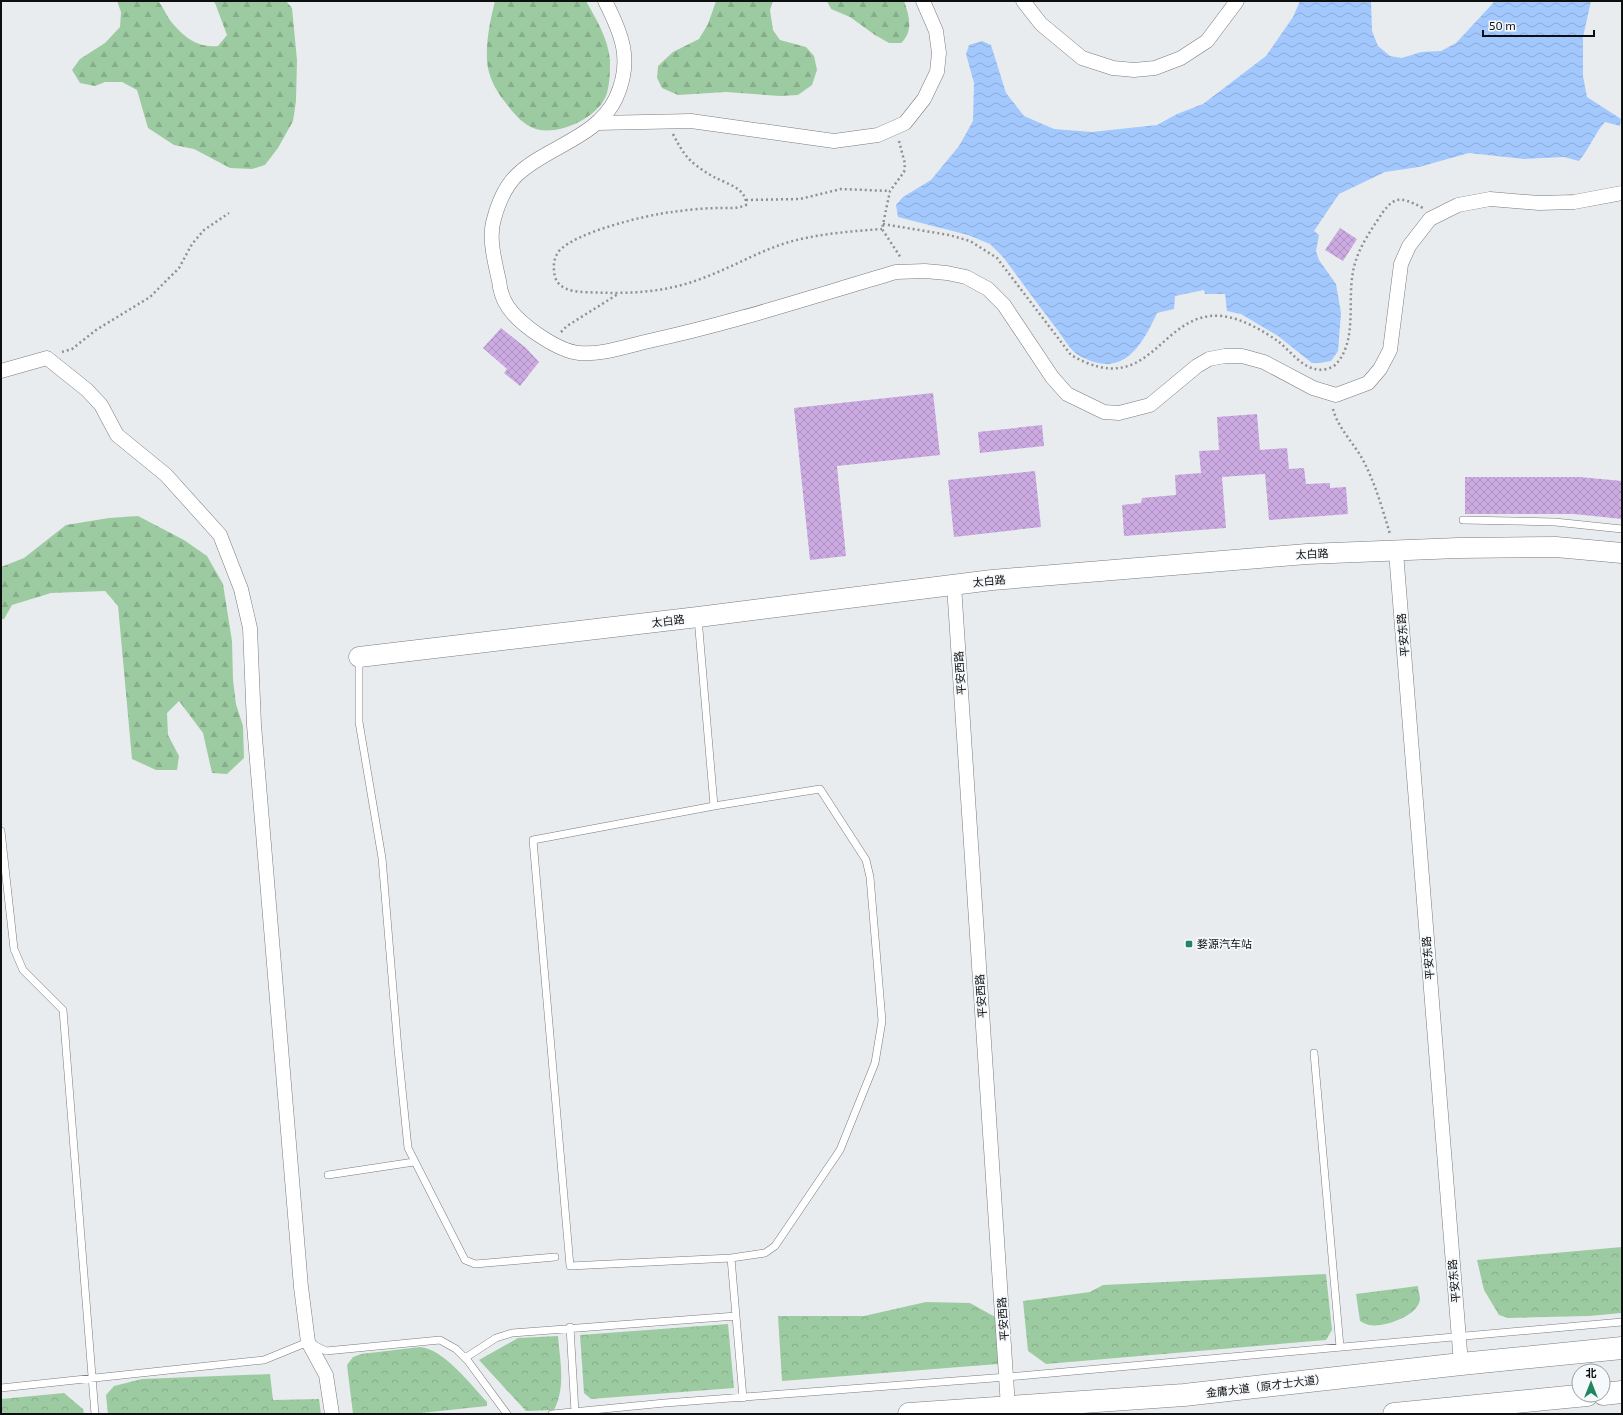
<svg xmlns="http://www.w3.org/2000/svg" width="1623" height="1415" viewBox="0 0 1623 1415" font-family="'Exo 2','Noto Sans SC',sans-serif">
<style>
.forest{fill:url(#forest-firs)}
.park{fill:url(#park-crowns)}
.water{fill:url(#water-waves)}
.building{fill:url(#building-cross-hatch)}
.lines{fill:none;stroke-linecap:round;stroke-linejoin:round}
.lane-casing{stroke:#797b7e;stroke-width:8}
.street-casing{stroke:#797b7e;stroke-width:15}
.secondary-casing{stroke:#797b7e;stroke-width:21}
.primary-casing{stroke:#797b7e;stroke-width:23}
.path{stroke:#8e9092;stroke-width:2.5;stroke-dasharray:2 3;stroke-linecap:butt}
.lane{stroke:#fff;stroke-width:7}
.street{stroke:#fff;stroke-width:14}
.secondary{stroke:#fff;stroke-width:20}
.primary{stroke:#fff;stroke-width:22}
.poi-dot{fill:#21855f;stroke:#f6f9fc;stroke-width:1.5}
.labels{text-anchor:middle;stroke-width:3.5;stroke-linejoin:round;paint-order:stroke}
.street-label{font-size:11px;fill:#0d0e0f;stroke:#f6f9fc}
.poi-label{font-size:11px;fill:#0d0e0f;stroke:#f6f9fc;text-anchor:start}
</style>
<defs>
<pattern id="forest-firs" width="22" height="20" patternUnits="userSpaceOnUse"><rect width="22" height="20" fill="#9dcba1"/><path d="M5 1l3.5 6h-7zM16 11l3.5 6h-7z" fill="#86ad89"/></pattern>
<pattern id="park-crowns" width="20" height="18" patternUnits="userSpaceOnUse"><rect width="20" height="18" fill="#9dcba1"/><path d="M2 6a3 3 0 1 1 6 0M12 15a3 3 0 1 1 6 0" fill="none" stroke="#86ad89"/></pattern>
<pattern id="water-waves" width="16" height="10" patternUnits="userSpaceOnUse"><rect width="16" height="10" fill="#a2c8fd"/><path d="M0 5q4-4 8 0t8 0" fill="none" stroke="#8aabd8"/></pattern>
<pattern id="building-cross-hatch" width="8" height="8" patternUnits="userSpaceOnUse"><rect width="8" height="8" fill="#ccaae2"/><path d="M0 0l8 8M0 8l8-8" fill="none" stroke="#ae91c1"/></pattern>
</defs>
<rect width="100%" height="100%" fill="#e9ecef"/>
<path class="forest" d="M117,1h41c6,7 9,16 15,23 13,15 26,24 45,22l9,-11 -12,-32 -3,-2h74l6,7 5,52 -1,41 -3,20 -15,27 -13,17 -13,4 -22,-1 -36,-19 -20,-4 -26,-17 -11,-38 -15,-8h-17l-10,4 -15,-3 -8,-13 8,-11 25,-16 15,-16 1,-15z
M495,1h91c10,18 22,37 24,59 0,10 0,23 -3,33 -7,25 -53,46 -76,34 -12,-6 -18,-15 -26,-25 -9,-11 -17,-26 -18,-41 -1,-21 3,-40 8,-60z
M716,1h57l-3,9 3,20 7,10 26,7 8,9 3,14 -5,15 -14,10 -18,1 -54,-4 -48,3 -16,-7 -5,-10 1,-12 15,-14 26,-13 9,-15z
M827,1h77c5,14 10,30 -3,42h-12l-14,-8 -25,-18 -19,-8z
M138,516l46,24 23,16 16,28 9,57 1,39 3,24 7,22 1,32 -17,16 -15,-1 -9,-40 -24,-32 -12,12 1,22 11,21 -2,14h-21l-24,-11 -14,-153 -13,-15 -54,2 -39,12 -8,14h-3v-52l23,-9 42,-33 43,-7z"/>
<path class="park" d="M1622,1247v66l-33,3 -81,2 -9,-3 -15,-25 -7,-30z
M1326,1274l6,56 -6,10 -280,24 -18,-13 -5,-50 67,-9 13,-7z
M1418,1286c0,4 2,9 2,13 -1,17 -37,29 -51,26 -3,-1 -6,-2 -9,-4l-4,-27z
M926,1302l44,1 27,15 4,38 -3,8 -216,17 -4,-65h86z
M728,1324l6,64 -143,11 -7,-6 -4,-58z
M558,1336c2,25 8,51 -4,74l-28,1 -47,-51 39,-22z
M420,1347c24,2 51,38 67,55v4l-75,8h-59l-6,-49 6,-8 8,-3z
M270,1374l3,26 46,-1 2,15h-213l-2,-19 8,-9 28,-7z
M64,1393l19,16 1,5h-83v-15z"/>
<path class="water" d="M1300,1h71l1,30 6,15 12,10 12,2 19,-6 20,-1 15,-8 39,-42h96l-8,36v39l4,21 34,22 -1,7 -15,-4c-10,11 -16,27 -26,39l-15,-4 -40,2 -55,-6 -50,14 -34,5 -46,22 -25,37 5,4 -3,16 3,9 17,24 5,29 -3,38 -7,10 -11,2h-8l-34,-27 -37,-22 -14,-3 -2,-17h-20l-1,-4 -29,6 -1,13 -17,4c-16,35 -35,66 -77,43 -9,-4 -17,-19 -24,-28 -18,-23 -35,-47 -53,-71l-13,-13 -22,-9 -70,-18 -2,-12 7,-8 28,-17 28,-34 14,-25 1,-38 -8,-29 3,-9 13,-4 9,4 15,48 18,23 30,13 38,3 65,-7 20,-11 26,-10 63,-48 27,-39z"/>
<path class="building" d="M1340,228l17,11 -14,22 -18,-11z
M501,328l25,20 13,14 -19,24 -16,-13 3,-4 -24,-21z
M933,393l7,62 -103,11 9,90 -36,4 -16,-152z
M1257,414l3,36 27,-2 2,21 15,-1 2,16 24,-1v5l16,-1 2,27 -79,6 -4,-46 -43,3 4,51 -102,8 -2,-31 19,-2 1,-5 34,-3 -1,-20 26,-2 -2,-22 20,-1 -2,-33z
M1042,425l2,21 -64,7 -2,-21z
M1035,471l6,56 -87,10 -6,-57z
M1465,477h115l42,4v38l-48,-5h-109z"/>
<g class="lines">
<g class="lane-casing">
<path id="lane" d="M1463,520l92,2 67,7
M698,618l16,188
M359,657v65l23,136 16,191 10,99 57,112 10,4 80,-7
M820,789l46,71 4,17 12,144 -7,42 -35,87 -65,96 -10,7 -34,5 -161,8 -37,-426 181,-34z
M1,831l13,118 9,21 40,40 32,404
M1314,1053l26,294
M328,1175l86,-13
M731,1258l12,140
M570,1327l5,85
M465,1358l31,-20 16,-5 224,-17
M1,1388l263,-28 44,-18 18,9 114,-11 16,9 12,12 39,53
M552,1414l113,-11 342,-26 615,-55"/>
</g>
<g class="street-casing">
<path id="street" d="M605,1c17,33 28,60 11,97 -19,40 -68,48 -98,76 -12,11 -20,30 -24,45 -6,19 1,43 5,62 1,9 4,19 9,26 12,18 50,44 71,46 23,2 48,-7 70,-12 84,-18 165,-45 247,-69l29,-1 22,2 19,4 22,12 16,16 48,72 15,17 37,18 15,1 31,-8 47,-39 12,-7 16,-3h17l22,6 49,26 23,7 32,-12 12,-14 10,-19 11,-86 8,-18 21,-27 28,-14 32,-6 49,4 35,-1 48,-9
M1023,1l18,23 41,34 31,10 21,2 21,-2 26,-10 26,-17 30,-40
M597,123l94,-2 143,20 44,-6 27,-12 19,-24 13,-27 2,-19 -3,-22 -13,-30
M1,371l46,-13 40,32 14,15 16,30 49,40 54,60 21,54 9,39 4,97 47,562 7,55 18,33 6,39
M1396,552l65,812
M954,585l54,822"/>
</g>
<g class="secondary-casing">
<path id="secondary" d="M359,657l339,-40 294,-37 315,-26 151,-6 98,-1 66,6"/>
</g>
<g class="primary-casing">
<path id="primary" d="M1603,1394l19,-2
M909,1414l275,-19 277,-31 161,-16
M1394,1414l193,-19"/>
</g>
<path class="path" d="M673,134c5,10 10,19 17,26 7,7 18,14 26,18 12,6 31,11 30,27 -9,4 -17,3 -26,3 -16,0 -33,2 -48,4 -26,3 -96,20 -113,39 -6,8 -6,17 -4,26 4,12 16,14 27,15 43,2 80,2 121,-14 33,-12 64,-32 98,-39 27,-6 54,-8 81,-10
M899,141l6,23 -1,8 -14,19 -8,38 19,29
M746,200l54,-1 41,-10 49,2
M883,224l66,11 21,6 27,17 74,97c81,47 88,-45 151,-39 19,2 42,15 57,26 11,9 22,24 36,27 5,2 16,0 20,-4 23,-23 12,-64 18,-93 3,-19 14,-36 24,-51 16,-25 21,-26 46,-13
M561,332l6,-6 51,-32
M62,352l10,-3 24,-19 54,-33 29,-29 13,-24 12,-14 25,-17
M1333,409c5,20 23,36 32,55 11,22 18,47 25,70"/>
<use href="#lane" class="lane"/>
<use href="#street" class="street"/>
<use href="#secondary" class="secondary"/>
<use href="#primary" class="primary"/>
</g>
<rect class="poi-dot" x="1185" y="940" width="8" height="8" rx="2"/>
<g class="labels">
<g class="street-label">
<text transform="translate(1312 554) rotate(-3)" y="4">太白路</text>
<text transform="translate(989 581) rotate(-6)" y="4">太白路</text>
<text transform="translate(668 621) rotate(-7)" y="4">太白路</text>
<text transform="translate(1403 635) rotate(-95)" y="4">平安东路</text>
<text transform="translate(960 673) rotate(-94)" y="4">平安西路</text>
<text transform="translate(1428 958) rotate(-95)" y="4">平安东路</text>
<text transform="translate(981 996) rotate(-94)" y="4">平安西路</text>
<text transform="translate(1454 1281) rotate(-95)" y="4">平安东路</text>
<text transform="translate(1003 1319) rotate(-94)" y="4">平安西路</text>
<text transform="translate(1266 1386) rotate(-7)" y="4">金庸大道（原才士大道）</text>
</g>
<g class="poi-label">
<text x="1197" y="948">婺源汽车站</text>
</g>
</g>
<rect width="1623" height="1415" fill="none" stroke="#0d0e0f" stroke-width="4"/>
<g transform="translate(1591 1383)"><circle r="19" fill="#f6f9fc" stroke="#999b9d"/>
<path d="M0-3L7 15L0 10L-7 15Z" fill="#21855f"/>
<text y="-6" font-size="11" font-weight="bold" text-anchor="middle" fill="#0d0e0f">北</text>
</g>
<path d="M1483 30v6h111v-6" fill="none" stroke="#0d0e0f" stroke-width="2"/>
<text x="1489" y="30" font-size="12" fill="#0d0e0f" stroke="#f6f9fc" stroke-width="3" paint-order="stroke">50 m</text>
</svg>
